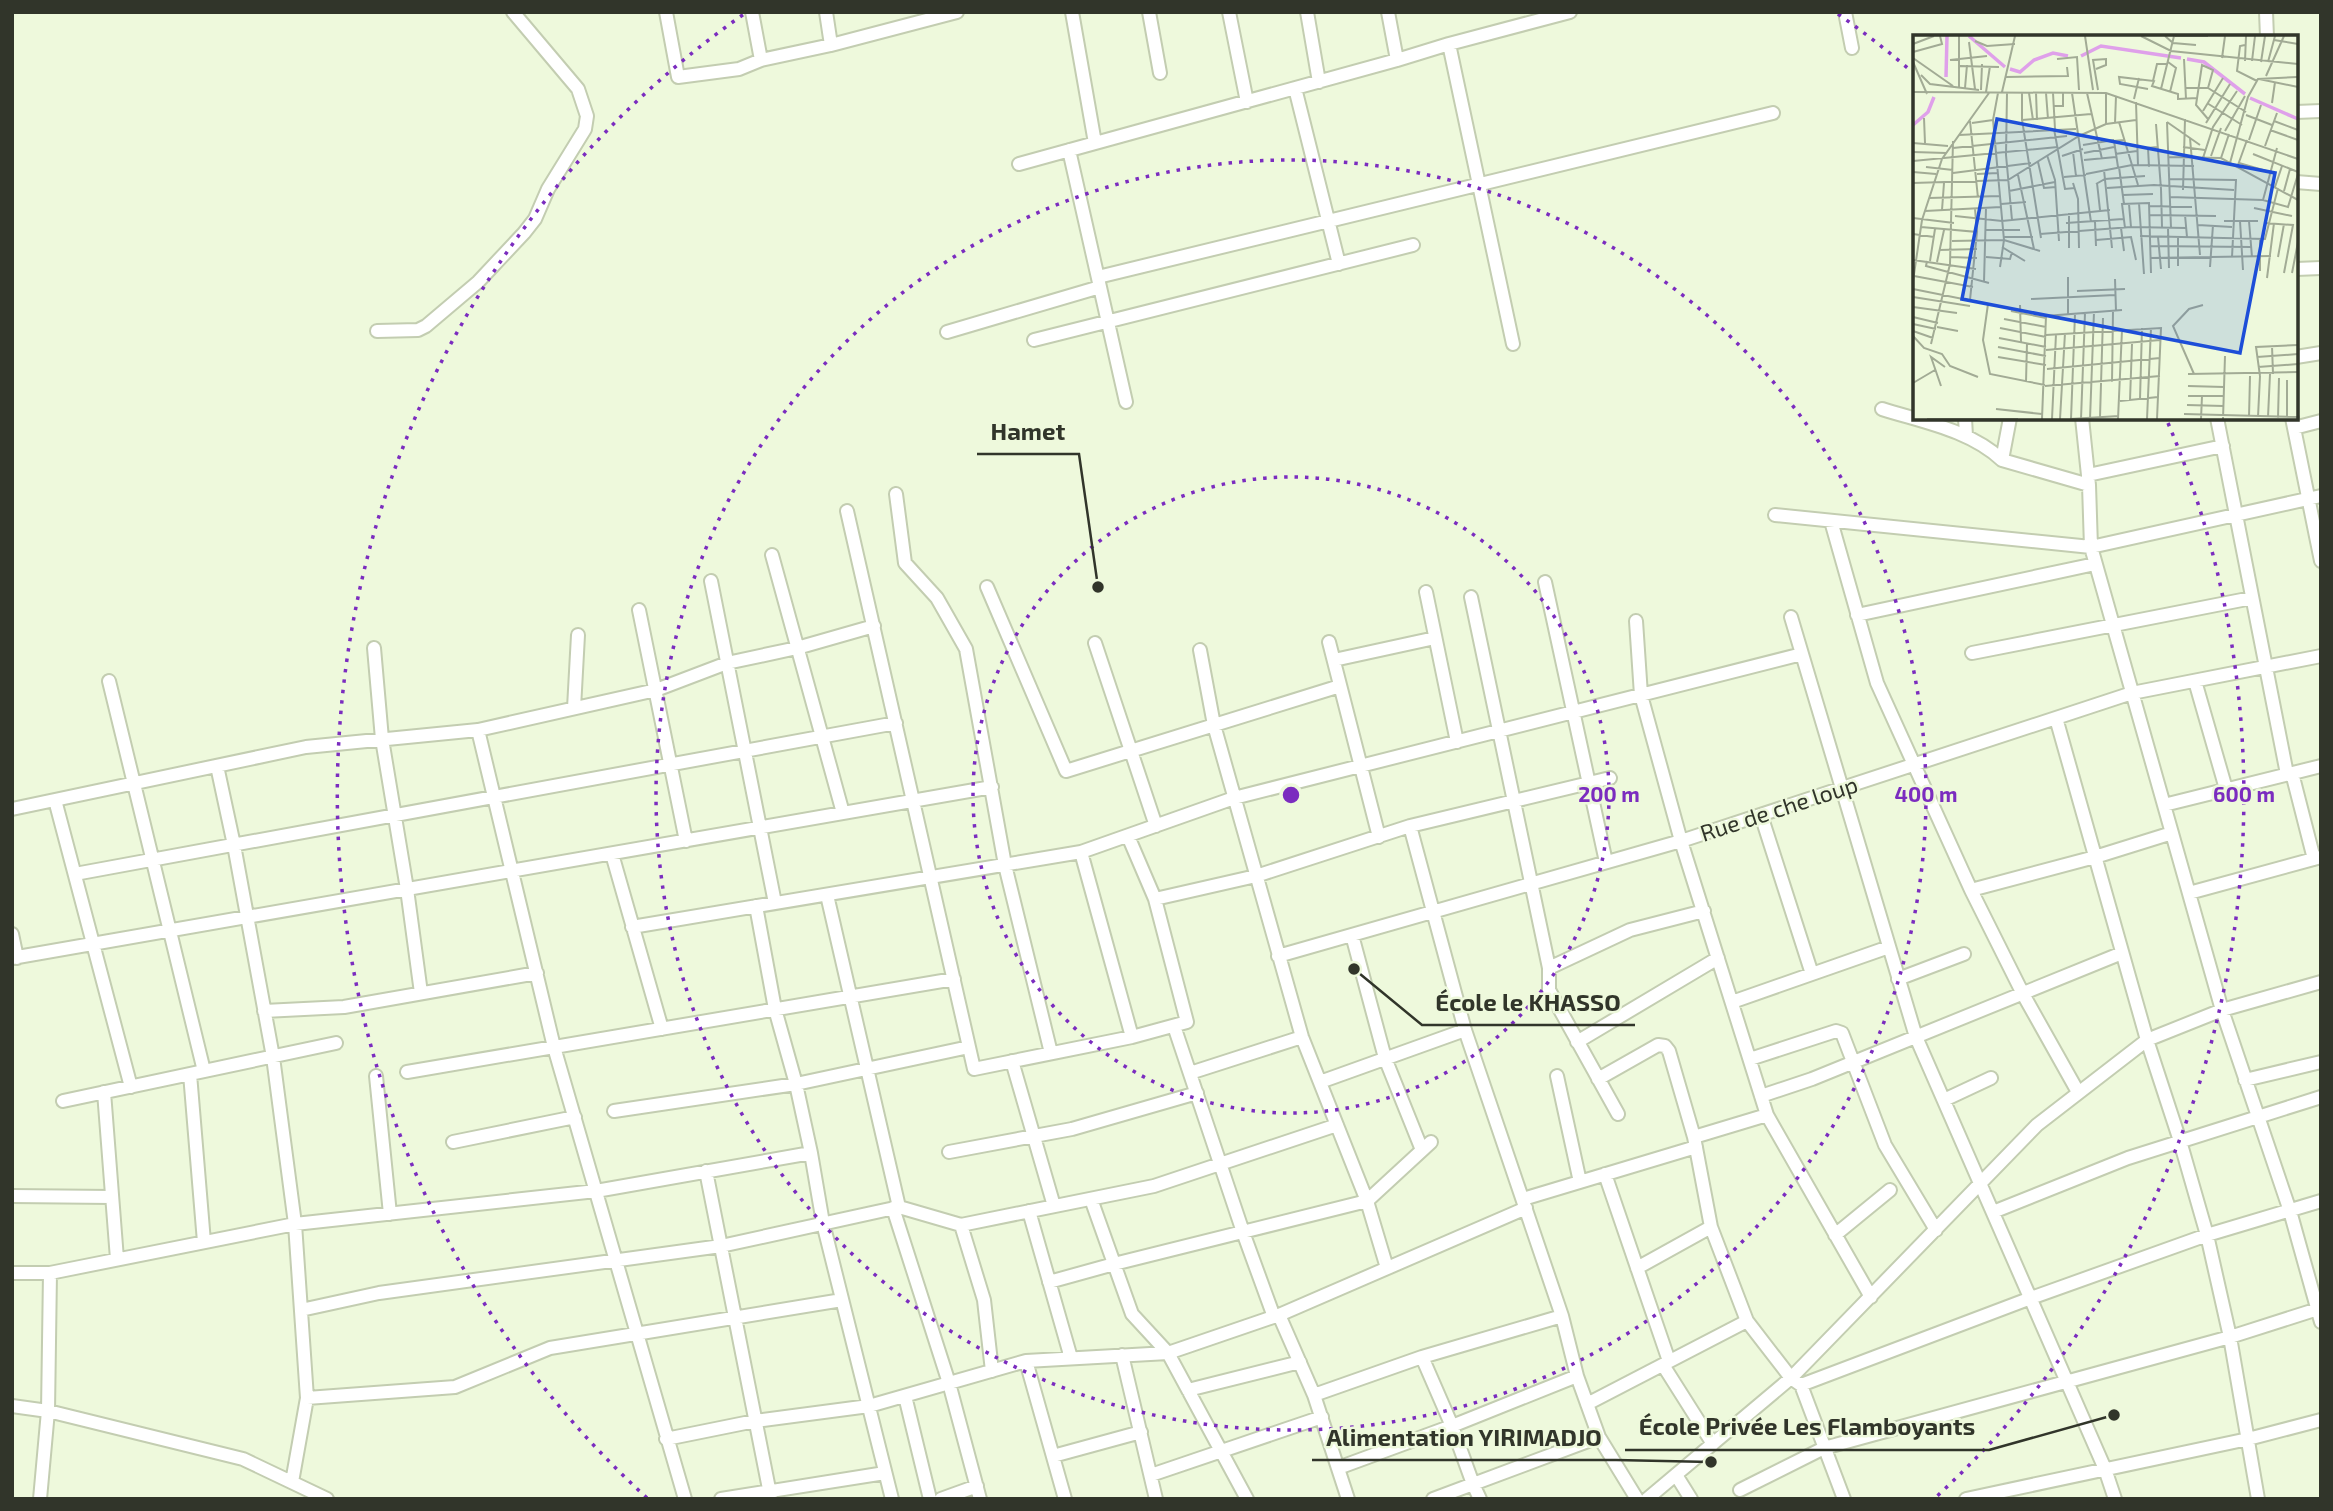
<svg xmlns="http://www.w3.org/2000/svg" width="2333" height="1511" viewBox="0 0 2333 1511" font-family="'Exo 2',sans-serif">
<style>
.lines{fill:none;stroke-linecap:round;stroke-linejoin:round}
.minor-casing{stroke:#c3cdb1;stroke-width:16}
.minor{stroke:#fff;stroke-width:12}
.ring{fill:none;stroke:#7b2cbf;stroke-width:3.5;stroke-dasharray:3.5 7}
.labels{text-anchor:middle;stroke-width:5;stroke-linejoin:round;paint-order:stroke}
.street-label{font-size:23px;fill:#31352a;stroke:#eef9dc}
.inset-river{fill:none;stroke:#dfa0ea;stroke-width:3.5}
.inset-road{fill:none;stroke:#a2ab95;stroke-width:2}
.view{fill:#1d4ed8;fill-opacity:0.15;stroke:#1d4ed8;stroke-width:3.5}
.inset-edge{fill:none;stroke:#31352a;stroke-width:3.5}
.centre{fill:#7b2cbf;stroke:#eef9dc;stroke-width:3.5}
.ring-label{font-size:21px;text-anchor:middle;font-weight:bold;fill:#7b2cbf;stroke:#eef9dc;stroke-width:5;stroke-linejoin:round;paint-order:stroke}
.leader{fill:none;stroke:#31352a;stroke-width:2.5}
.callout-dot{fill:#31352a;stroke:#eef9dc;stroke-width:2.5}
.callout-label{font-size:24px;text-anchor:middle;font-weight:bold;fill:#31352a;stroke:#eef9dc;stroke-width:5;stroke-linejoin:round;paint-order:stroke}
</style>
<rect width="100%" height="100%" fill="#eef9dc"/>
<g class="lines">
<g class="minor-casing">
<path id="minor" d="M666,12l12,65 61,-8 22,-9 70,-15 126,-33
M752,12l9,48
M826,12l5,33
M1072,12l23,131
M1149,12l11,61
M1229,12l18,90
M1307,12l12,70
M1388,12l9,48
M1845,12l7,36
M2266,12l1,25
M1449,44l64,300
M1295,88l44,176
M2296,112l25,-1
M1069,150l57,252
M1019,164l378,-104 52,-16 121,-32
M2296,182l25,2
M2296,269l25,-1
M1098,277l675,-164
M377,331l41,-1 8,-4 52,-44 46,-49 11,-14 13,-30 37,-60 2,-13 -9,-27 -65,-77
M947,332l153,-45
M1034,340l379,-95
M2296,357l25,-4
M1882,409c41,13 88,21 120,51l87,25
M1965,418l1,18
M2082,418l7,67 2,62 131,463 68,201 31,111
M2217,418l70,356
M2292,418l29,143
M2294,428l27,-7
M2002,460l8,-42
M2088,475l135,-29
M896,494l9,69 32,35 29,51 39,216 46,188
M847,511l127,558 158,-32 55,-15 -32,-123 -27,-63
M1775,515l316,32 230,-51
M1831,521l46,162 94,207 52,104 55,98
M772,555l71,258
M711,581l64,322
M1545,582l61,280
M987,587l79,184 274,-85
M1426,592l31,150
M1471,597l78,371v22l69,124
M639,610l47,231
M1857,615l238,-51
M1791,617l125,420 151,345 38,87 10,30
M1636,621l5,74 40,146 86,274 104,182
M1329,642l50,195
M1095,643l61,183
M374,648l8,91 25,150 14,104
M1200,650l14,75 88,312 65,164 20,67
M1972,653l280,-55
M1334,660l101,-22
M109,681l95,390
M2195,681l31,108
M574,708l4,-73
M2056,718l91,322 33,101 27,94 23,102 28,162
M478,730l76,317 131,452
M217,766l17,79 39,212 22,167 12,174 148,-11 95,-39 292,-48
M2292,773l22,86
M55,800l76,287
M2164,805l157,-39
M12,809l294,-62 172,-17 178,-40 71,-27 70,-15 77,-22
M1761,815l51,159
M1410,826l55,204 97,286 15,60 22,61 38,62
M1081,852l51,185
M612,854l50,175
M75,874l821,-151
M1971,890l124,-33 77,-24
M2189,893l132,-36
M827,895l72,312
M1155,899l101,-23 154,-50 200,-48
M756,906l19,103 21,75 15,69 12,70 69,276
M632,927l449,-75 153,-54 568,-144
M12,934l5,24
M1352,935l33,123 37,92
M1278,956l403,-115 451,-148 189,-37
M12,958l980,-171
M1549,968l81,-38 74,-19
M1898,979l66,-25
M1732,1002l157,-55
M264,1011l80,-4 193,-34
M1174,1026l69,206 31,85
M1577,1042l141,-84
M1750,1059l86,-28 6,2 43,112 51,85
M1012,1061l42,145
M407,1072l547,-93
M1190,1073l112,-36
M190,1074l14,168
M376,1076l14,138
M1557,1076l23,106
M1598,1079l60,-34 7,1 4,5 25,86 17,90 36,94 44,57 10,7 43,114
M2245,1080l76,-18
M1320,1082l145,-52
M104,1092l13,167
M1761,1096l51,-17 310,-126
M1944,1100l47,-22
M63,1101l273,-58
M614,1111l182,-27 173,-37
M1694,1137l73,-22
M453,1142l122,-25
M949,1152l123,-23 125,-36
M706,1171l65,328
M1605,1174l64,187
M12,1196l100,1
M1091,1199l41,115 36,39 79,146
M1523,1199l173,-52
M893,1208l56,175 31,116
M1029,1211l42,147
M1993,1212l135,-54 193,-61
M961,1225l23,75 8,71
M1835,1235l55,-45
M1637,1268l74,-41
M12,1273h38l245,-49 301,-33 215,-38
M1049,1282l65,-18 253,-63 64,-59
M301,1310l78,-17 342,-47 178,-39 62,18 193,-39 183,-61
M1279,1315l35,80 34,104
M1122,1355l34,144
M1422,1357l30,69 21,58 7,15
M1026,1361l39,138
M1663,1365l50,79
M1801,1385l230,-87 176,-63 114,-34
M1188,1390l112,-28
M1314,1395l108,-38 140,-41
M905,1396l25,103
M1587,1404l160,-83
M12,1406l36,5 195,48 84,40
M666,1439l89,-18 114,-15 157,-45 142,-8 111,-38 247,-107
M1053,1456l88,-24
M1338,1468l114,-42 125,-50
M1151,1475l171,-58
M1676,1475l15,24
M292,1482l15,-84
M1740,1490l84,-42 406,-111 91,-29
M40,1499l8,-88 2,-138
M721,1499l164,-26
M941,1499l36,-13
M1433,1499l166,-62
M1647,1499l144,-121 246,-253 110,-85 75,-30 99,-28
M1966,1499l282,-60 73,-19"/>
</g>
<use href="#minor" class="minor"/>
</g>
<g class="ring">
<circle cx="1291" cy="795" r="318"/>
<circle cx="1291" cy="795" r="635"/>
<path d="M647 1498A953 953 0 0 1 744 14M1838 14A953 953 0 0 1 1910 70M2168 423A953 953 0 0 1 1935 1498"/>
</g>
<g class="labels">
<g class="street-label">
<text transform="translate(1779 809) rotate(-18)" y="8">Rue de che loup</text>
</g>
</g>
<g transform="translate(1913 35)">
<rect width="385" height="385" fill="#eef9dc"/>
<path class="inset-river" d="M56,1l36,31M168,21l20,-10 80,12M274,24l17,3 41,32M97,34l10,3 14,-12 19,-7 15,3M33,42l1,-41M337,63l48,21M0,90l15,-13 6,-15"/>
<path class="inset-road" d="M172,1l8,54M228,1l30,15 127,13M252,1l8,7 23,2M262,1h33M361,5l24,4M62,6l12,5 28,-2M56,7l6,47M0,9l21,-8M332,10l-5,1 -3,25 20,10M0,17l29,-8 -2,-8M0,23l40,28M309,23l3,-22M144,24l20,-2 2,33M271,24l2,40M37,25l37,-4M332,26l1,-25M339,26l3,-25M0,27l14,32M255,27l8,6 -6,24M348,27l4,-26M355,27l7,-26M47,31l39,1M183,34l10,-4v-6l-13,1 5,30M8,40l9,9 49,6M353,41l18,-40M93,42l62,-1 -1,-9M346,44l39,8M240,46l4,-17h11M46,52v-51M52,53l2,-23M272,53h23l38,24M235,54l-28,-5 -1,-7 35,4 -2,5 26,8v5l19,-1M248,54l13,-53M68,55l1,-26M0,57l193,1 192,66M73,57l4,-26M89,57l13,-56M85,58l-5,27 11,120 -4,27M94,58l-1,62 6,65M109,58v27l19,118M116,58l4,27M123,58l1,27M133,58l2,26M140,58l2,36M159,58l19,129M174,58l15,66M193,59v30M221,64l5,-21M223,67l2,64M294,68l35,22M359,68l3,-21M141,71h9v-13M290,76l20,-33M333,80l26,10M11,83l1,25M295,84l-12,-14 6,-40 11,5 -5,18M109,85l69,-6M57,86l8,77M361,86l24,9M206,87l19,63M254,87l4,106M254,87l33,23M59,88l21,-3M202,88l1,-27M293,88l24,-39M243,89l5,65M141,94l11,60 10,-1M357,95l28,10M312,96l20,-35M46,100l117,-6M277,103l10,117M336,105l12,-35M0,108l35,3M170,110l31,-5M352,111l12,-33M270,112l22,3M40,113l114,-12M0,117l33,1M160,117l3,24M171,118l30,-6M202,119l22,-3M340,119l45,18M134,120l8,25 4,61M149,121l21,-7M298,121l10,-28M255,122l53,1 77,42M290,123l10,-31 24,-36M308,123l8,-24M171,125l32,-3M0,126l145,-14M125,127l6,26 12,-1M317,128l18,-66 10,-18 39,-2M326,128l31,9M325,130l9,-25M13,132l27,3M205,132l-4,-26 10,-1M206,132l5,37M236,132l-1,-19 9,-1M191,135l8,78M0,137l23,2M40,138l78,-10M64,139l21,-1M173,139l46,-9 62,1M105,140l16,74M151,142l22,-2M257,144l66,1 -4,77M0,148l95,-3 71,-44 27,-12 30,-4M160,148l5,16 1,49M184,148l3,27M183,149l9,-5 40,-3M362,152l7,-21M194,153l47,-3 80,5M248,154l1,38M270,155l2,-71M96,156l46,-9M371,156l6,-22M210,160l30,-1M257,162l93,3 25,7 10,-33M16,163l71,-2M350,165l14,-52M226,168l5,71M88,169l25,-2M216,169l2,23M236,171l43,1M341,173l38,8M62,174l2,23M29,175l2,-27M12,176l76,-4M156,178v35M236,180l67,1M272,180l2,22M42,181l47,5 108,-11M0,183l41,5M311,186h34M327,186l3,49M336,186l3,36M182,187l1,24M153,188l57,-4M352,188l28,2 -9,48M285,190l34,2M8,192l56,5 -7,68M208,193l3,23M212,193l-3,-24 27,-1 2,70M255,193l1,40M73,195h34M0,199l21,3M127,199l91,-7 55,1M227,201l125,3 13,-51M91,202h29M245,202l3,32M265,202v29M347,204v32M183,205l35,-3 5,23M39,206l52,-1 36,11M237,211l101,1M89,212l23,14M26,215l38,-1M38,222l26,1M73,222l24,2 2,-7M365,222l6,-33M237,223l121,-2M0,225l63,9M14,226l-1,5 63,17M17,226l5,-32M24,227l7,-32M297,232l3,-42M379,238l6,-31M1,241l59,11M155,242v37M354,243l7,-55M202,244l1,32M0,246l9,-61 20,-61 47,-66M71,247l2,-74M0,254l75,15 -5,36 7,34 55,11M164,256l48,-2M0,262l57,9M118,264l84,-4M107,270l1,37M0,272l44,6M98,276l35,7M0,282l25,6M91,284l42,8M0,289l23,5M24,292l21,4M87,293l46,9M0,296l20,7M133,300l115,-7 -4,91M0,301l11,12 18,6 8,12 28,11M86,303l47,9M18,309l19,-80 3,-123M359,311l1,28M85,312l48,9M133,315l114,-10M85,322l48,8M344,322l41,-3M345,332l40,-3M134,334l113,-11M275,339l110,-2M281,339l-21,-48 16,-17 14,-4M347,341l-4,-29 42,-2M374,345v37M113,347l1,-39M199,347l1,-71M0,348l22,-13M28,351l-10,-29 14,10M132,351l115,-10M275,351l36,1M275,361h35M227,364l2,-71M217,365l2,-56M207,366l38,-4M274,370l36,1M83,374l46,5M271,379l114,3M187,382l3,-99M336,382l1,-41M345,382l2,-41M355,382l2,-43M365,383l1,-40M14,384h91M129,384l4,-103 76,-6M139,384l4,-85M147,384l5,-86M157,384l49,-3M158,384l4,-105M168,384l4,-106M177,384l4,-107M205,384l4,-89M234,384l4,-91M288,384l1,-23M310,384l2,-63"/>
<path class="view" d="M84,84l278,54 -35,180 -278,-54z"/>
<rect width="385" height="385" class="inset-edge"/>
</g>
<circle cx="1291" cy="795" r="10" class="centre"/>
<g class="ring-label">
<text x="1609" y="802">200 m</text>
<text x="1926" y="802">400 m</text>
<text x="2244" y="802">600 m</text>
</g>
<path class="leader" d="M1098 587L1079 454H977M1354 969L1422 1025H1635M2114 1415L1989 1450H1625M1711 1462L1616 1460H1312"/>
<g class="callout-dot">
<circle cx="1098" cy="587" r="7"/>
<circle cx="1354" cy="969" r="7"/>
<circle cx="2114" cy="1415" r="7"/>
<circle cx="1711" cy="1462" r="7"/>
</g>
<g class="callout-label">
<text x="1028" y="440">Hamet</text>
<text x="1528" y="1011">École le KHASSO</text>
<text x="1807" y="1435">École Privée Les Flamboyants</text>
<text x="1464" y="1446">Alimentation YIRIMADJO</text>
</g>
<rect width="2333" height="1511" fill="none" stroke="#31352a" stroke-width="28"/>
</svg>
